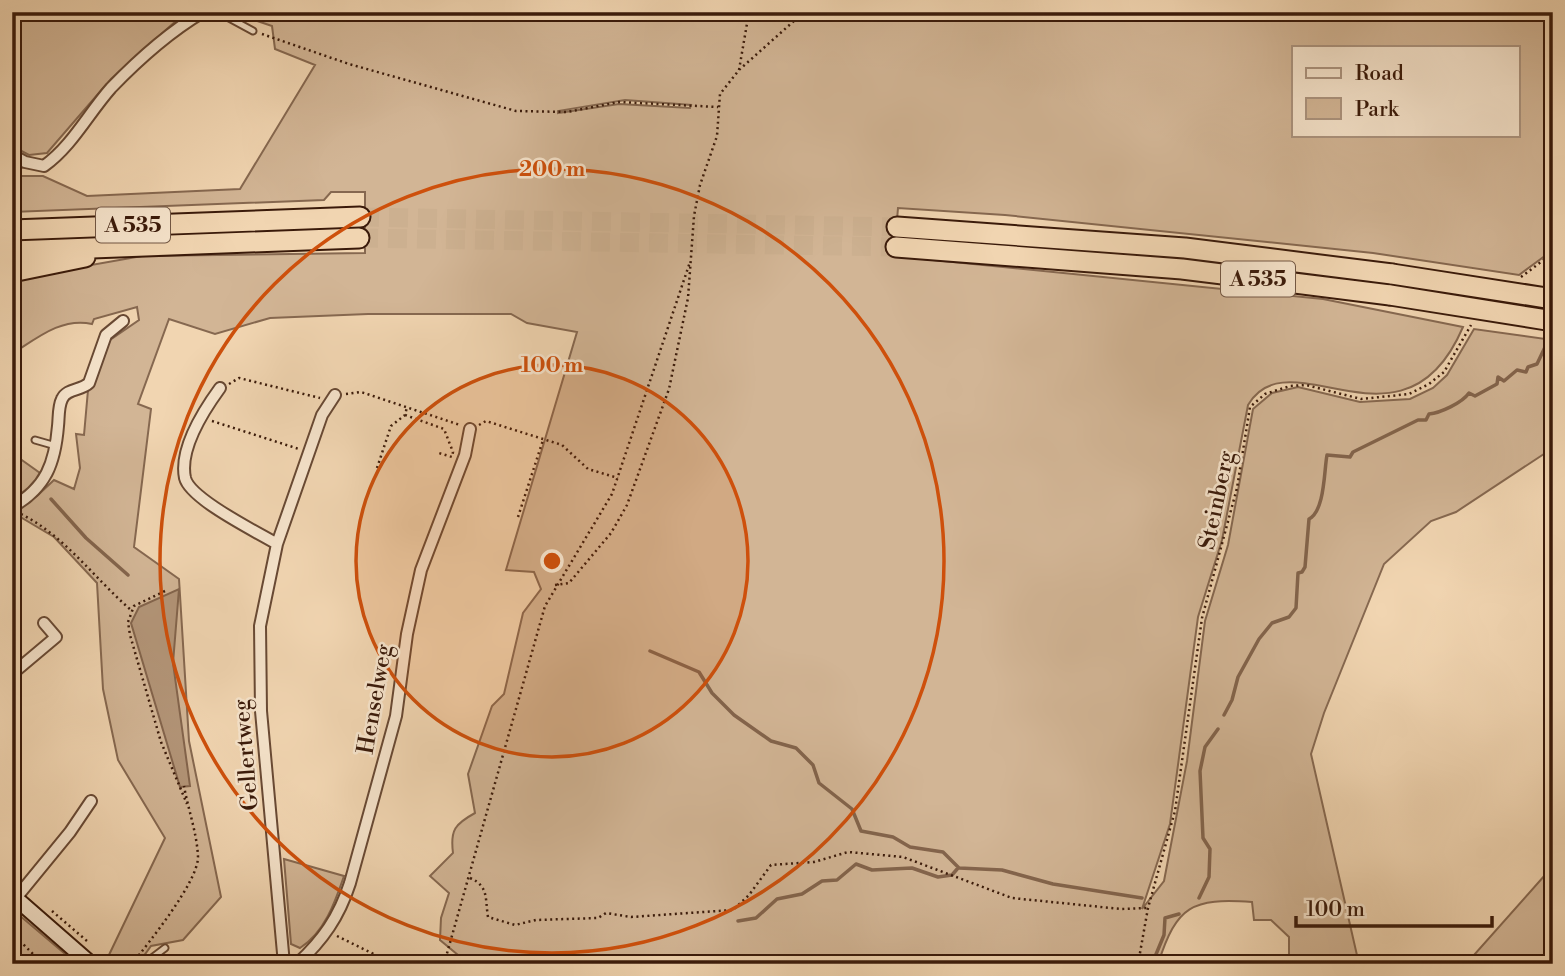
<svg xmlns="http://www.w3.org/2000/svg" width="1565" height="976" viewBox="0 0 1565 976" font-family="'Libre Bodoni',serif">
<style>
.green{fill:#d2b595;stroke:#866850;stroke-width:2;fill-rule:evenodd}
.water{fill:#b39578;stroke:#83644c;stroke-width:2}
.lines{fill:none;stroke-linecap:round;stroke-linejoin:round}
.stream{stroke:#83644c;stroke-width:3.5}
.highway-tunnel{stroke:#ccb090;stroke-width:19;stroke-dasharray:19 10;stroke-linecap:butt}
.lane-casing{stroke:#684934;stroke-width:9}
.street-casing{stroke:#684934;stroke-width:14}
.secondary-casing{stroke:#3a1a0a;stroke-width:18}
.highway-casing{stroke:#3a1a0a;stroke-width:23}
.path{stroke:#3a1a0a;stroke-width:2.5;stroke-dasharray:2 3.5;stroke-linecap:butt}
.lane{stroke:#f6e4cc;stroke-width:5}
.street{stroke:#f6e4cc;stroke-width:10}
.secondary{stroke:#f6e4cc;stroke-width:14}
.highway{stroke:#f1d5b1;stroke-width:19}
.highway-bridge-casing{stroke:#3a1a0a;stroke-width:23;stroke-linecap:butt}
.highway-bridge{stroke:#f1d5b1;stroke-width:19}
.ring{fill:none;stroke:#ce500c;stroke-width:3.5}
.labels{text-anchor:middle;stroke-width:5;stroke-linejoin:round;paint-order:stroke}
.shield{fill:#f6e4cc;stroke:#725744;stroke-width:2}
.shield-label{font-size:21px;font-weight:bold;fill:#3a1a0a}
.street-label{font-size:23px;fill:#3a1a0a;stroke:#f6e4cc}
.centre{fill:#ce500c;stroke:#f6e4cc;stroke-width:3.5}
.ring-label{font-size:21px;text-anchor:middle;font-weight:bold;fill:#ce500c;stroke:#f6e4cc;stroke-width:5;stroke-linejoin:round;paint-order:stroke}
</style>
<rect width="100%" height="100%" fill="#f1d5b1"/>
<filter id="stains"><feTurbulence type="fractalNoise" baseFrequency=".00286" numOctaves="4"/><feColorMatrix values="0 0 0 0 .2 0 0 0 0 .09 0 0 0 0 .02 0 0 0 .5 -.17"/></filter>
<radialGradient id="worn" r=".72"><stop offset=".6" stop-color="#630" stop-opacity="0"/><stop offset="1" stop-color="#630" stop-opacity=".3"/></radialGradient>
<path class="green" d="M12,12h174l-75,67 -64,74 -18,2 -17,-9z
M231,12h1322v238l-34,25 -146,-22 -368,-38 -107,-7 -4,48 429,43 140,28c-59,138 -174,7 -215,78l-26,135 -24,77 -28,207 -28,85 22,-28 23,-120 18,-140 23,-76 25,-136 19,-16 26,-6 62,15 50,-3 23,-11 14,-13 27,-46 79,11v108l-97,64 -25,9 -47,43 -60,149 -13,41 48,210h-70v-27l-18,-17h-17l-2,-18c-60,-4 -75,3 -94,62h-707l2,-4h11l-24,-20 1,-22 8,-25 -19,-17 23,-23c-3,-23 2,-29 22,-40l-7,-39 24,-68 12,-12 19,-81 18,-24 -7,-17 -28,-2 71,-238 -50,-9 -16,-9h-143l-98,4 -55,16 -46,-15 -31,85 13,5 -17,138 45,32 10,162 32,156 -38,43 -32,6 -13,18h-25l-5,-7 57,-119 -47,-78 -15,-71 -6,-106 -43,-46 -42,-25 25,-16 17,-16 20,9 6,-21 -4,-34 8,1 4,-45 22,-50 29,-20 -2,-13 -43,12 -2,5c-30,-7 -55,14 -80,30v-75l130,-23 223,-3v-61h-34l-7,8 -312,12v-36h31l44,20 153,-7 75,-124 -40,-16 -3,-23zM1294,47h224v88h-224zM625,100l66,5 -1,3 -71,-4 -61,9v-2z
M12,453l28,20v8l-28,23z
M284,859l60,17c-9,26 -19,56 -44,72l-9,-4z
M1553,866v98h-87z
M12,909l65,55h-65z"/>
<path class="water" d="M179,589l-6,74 17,123 -10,1 -49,-164 8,-16z"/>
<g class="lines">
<path class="stream" d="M12,463l8,7
M51,499l35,39 42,37
M650,651l49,21 13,21 22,22 37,26 25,7 17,17 6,18 33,26 9,22 32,6 17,10 33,5 16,16 43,2 51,14 89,14
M1224,715l8,-15 6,-23 21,-38 13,-16 17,-6 7,-9 2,-35 4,-1 3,-5 4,-48c16,-8 15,-49 18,-64l23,2 3,-5 65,-32h8l3,-6c11,-1 33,-11 40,-21l6,3 22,-12 1,-7 6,4 13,-11 9,2 2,-5 9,-3 9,-19
M1199,898l10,-21 1,-28 -7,-11 -3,-67 5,-24 13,-18
M738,921l18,-3 21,-19 25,-5 20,-13 15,-1 19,-16 16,6 40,-2 26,9 14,-2 6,-7
M1152,964l12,-29 1,-17 14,-4"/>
<path class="highway-tunnel" d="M360,217l537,10
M359,238l537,9"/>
<g class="lane-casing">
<path id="lane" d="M218,12l35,19
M35,440l21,6
M144,964l21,-16"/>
</g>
<g class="street-casing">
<path id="street" d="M12,155l13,7 19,4c28,-20 44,-52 67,-78 26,-27 60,-57 92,-76
M220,388c-16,22 -41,61 -35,90 5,21 72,54 92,66
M12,507c34,-19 43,-44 46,-81 1,-8 0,-19 4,-27 5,-11 19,-8 27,-16l17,-48 17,-14
M12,674l44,-37 -12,-14
M16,898l54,-66 21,-31
M284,964l-23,-253 -1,-85 17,-82 45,-129 13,-20
M297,964c26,-24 42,-47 53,-81l46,-167 11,-82 14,-64 44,-115 5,-26"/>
</g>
<g class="secondary-casing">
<path id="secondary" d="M12,895l79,69"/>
</g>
<g class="highway-casing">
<path id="highway" d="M897,227l288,21 207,26
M12,230l348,-13
M896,247l286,22 208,26
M12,251l347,-13
M12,272l73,-15"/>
</g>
<path class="path" d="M262,34l87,30 167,47 51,1 52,-10 99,5
M739,70l10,-58
M1521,277l32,-24
M229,384l10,-6 81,20
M346,394l15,-2 99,33
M405,415l39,14 9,23 -1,5 -13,-4
M212,421l87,28
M479,425l7,-4 76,24 26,24 30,9
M377,468l14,-42 14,-11 2,-8
M21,514c44,22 73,64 110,96
M518,517l25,-77
M555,585l14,-2 42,-50 16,-28 42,-116 19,-91 6,-82 6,-31 17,-49 3,-42 19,-24 65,-58
M165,591l-31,15 -6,16 2,13 31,107 26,62
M470,878c19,8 15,21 18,39l27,8 21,-5 62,-2 8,-5 25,4 102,-7 16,-15 22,-30 43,-3 34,-10 55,5 109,41 109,11 26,-1
M52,911l35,30
M12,933l31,31
M337,936l57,28
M132,964c17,-22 66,-82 66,-107 -1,-24 -10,-48 -14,-71
M444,964l101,-358 67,-112 78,-232
M1138,964l10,-56 27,-97 27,-193 35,-130 13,-81 15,-13 25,-8 16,-1 55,14 48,-5 20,-10 15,-12 27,-47"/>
<use href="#lane" class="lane"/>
<use href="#street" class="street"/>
<use href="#secondary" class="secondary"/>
<use href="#highway" class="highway"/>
<g class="highway-bridge-casing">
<path id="highway-bridge" d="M1392,274l161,25
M1390,295l163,26"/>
</g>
<use href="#highway-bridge" class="highway-bridge"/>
</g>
<circle cx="552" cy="561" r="196" fill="#ce500c" fill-opacity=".12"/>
<g class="ring">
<circle cx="552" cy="561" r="196"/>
<circle cx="552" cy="561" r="392"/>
</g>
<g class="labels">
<g class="shield">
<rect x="96" y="207.5" width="74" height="35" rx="5"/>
<rect x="1221" y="261.5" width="74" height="35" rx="5"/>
</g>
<g class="shield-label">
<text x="133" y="232">A 535</text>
<text x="1258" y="286">A 535</text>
</g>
<g class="street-label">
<text transform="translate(1216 500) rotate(-78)" y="8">Steinberg</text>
<text transform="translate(374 699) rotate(-80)" y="8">Henselweg</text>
<text transform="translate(245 755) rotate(-95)" y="8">Gellertweg</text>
</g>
</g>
<circle cx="552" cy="561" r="10" class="centre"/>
<g class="ring-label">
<text x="552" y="176">200 m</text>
<text x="552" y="372">100 m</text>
</g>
<rect width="1565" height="976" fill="none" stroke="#f1d5b1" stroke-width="42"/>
<rect x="14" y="14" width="1537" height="948" fill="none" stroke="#3a1a0a" stroke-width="3.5"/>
<rect x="21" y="21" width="1523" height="934" fill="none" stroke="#3a1a0a" stroke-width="2"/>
<rect x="1292" y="46" width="228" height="91" fill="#f6e4cc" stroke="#ab937e" stroke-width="2"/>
<rect x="1306" y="68" width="35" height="10" fill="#f6e4cc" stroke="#ab937e" stroke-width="2"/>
<text x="1355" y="80" font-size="21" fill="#3a1a0a">Road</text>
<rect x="1306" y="98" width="35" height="21" fill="#d2b595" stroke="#ab937e" stroke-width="2"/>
<text x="1355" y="116" font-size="21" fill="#3a1a0a">Park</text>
<path d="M1296 916v10h196v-10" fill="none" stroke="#3a1a0a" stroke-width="3.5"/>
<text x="1306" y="916" font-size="21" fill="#3a1a0a" stroke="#f6e4cc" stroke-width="5" paint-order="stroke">100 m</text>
<rect width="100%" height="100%" filter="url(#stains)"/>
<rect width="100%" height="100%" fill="url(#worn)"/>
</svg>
